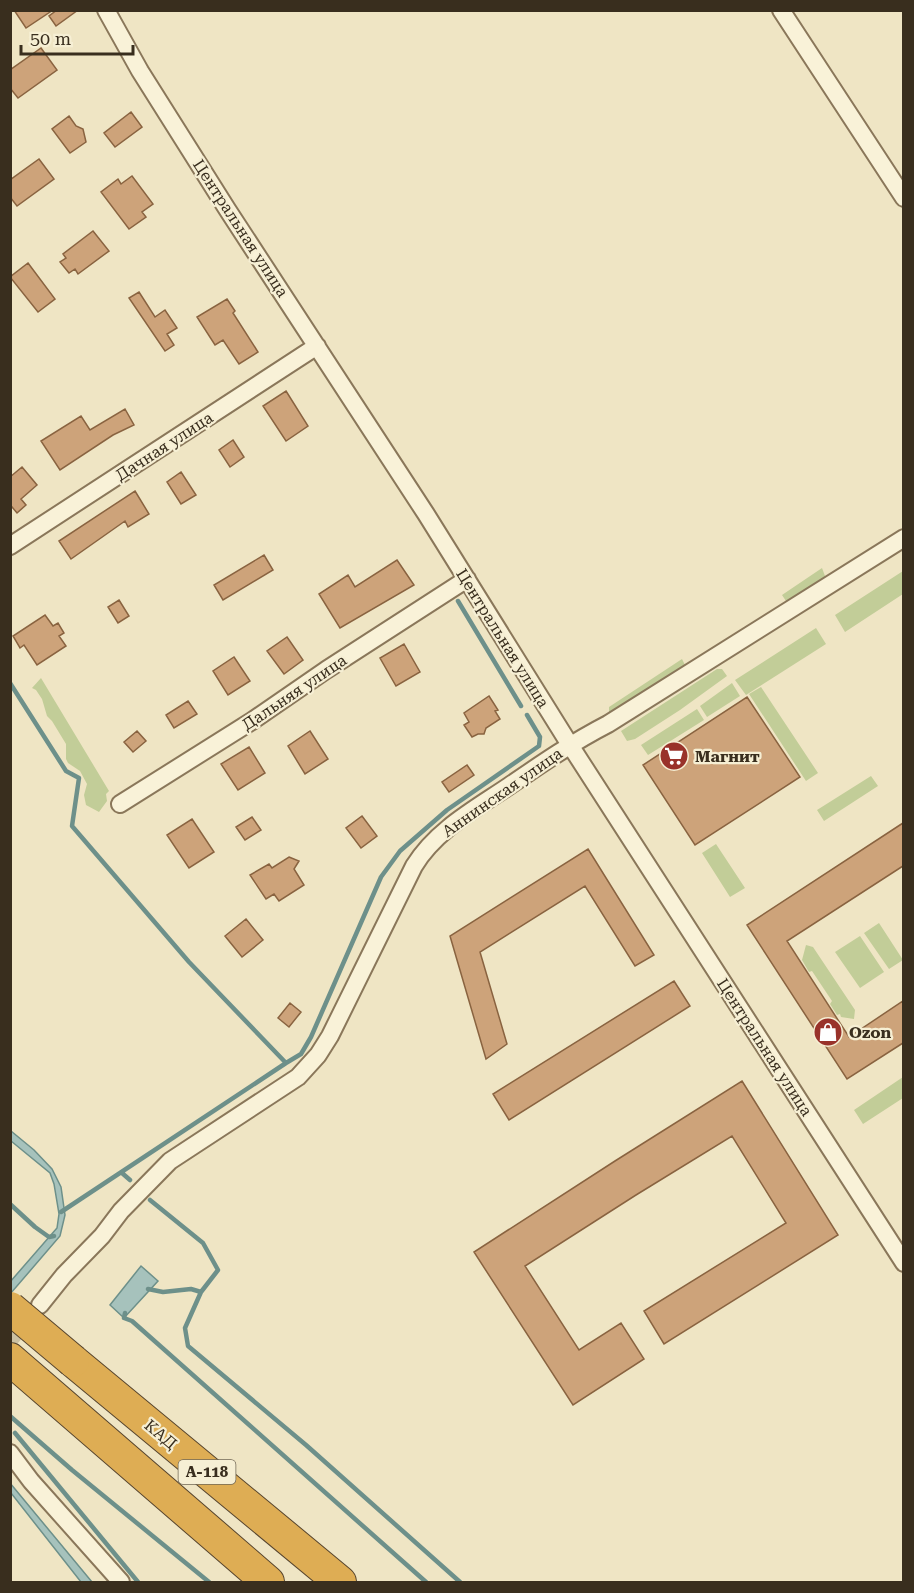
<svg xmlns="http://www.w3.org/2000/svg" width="914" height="1593" viewBox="0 0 914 1593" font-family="'Roboto Serif',serif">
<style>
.green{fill:#c2cd98}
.water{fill:#a6c2bc;stroke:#6d908a;stroke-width:1.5}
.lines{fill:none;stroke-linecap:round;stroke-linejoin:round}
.stream{stroke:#6d908a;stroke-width:4.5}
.building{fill:#cda37a;stroke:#896340;stroke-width:1.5}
.street-tunnel{stroke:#cbc0a3;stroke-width:16;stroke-dasharray:16 8;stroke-linecap:butt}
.street-casing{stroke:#8a775a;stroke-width:20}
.highway-casing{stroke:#57452e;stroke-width:34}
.street{stroke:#f9f2d8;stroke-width:16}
.highway{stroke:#dead54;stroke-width:32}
.highway-bridge-casing{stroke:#57452e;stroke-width:34;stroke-linecap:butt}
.highway-bridge{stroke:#dead54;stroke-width:32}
.labels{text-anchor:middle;stroke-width:4.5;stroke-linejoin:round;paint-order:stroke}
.shield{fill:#f6efd4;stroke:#726855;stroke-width:1.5}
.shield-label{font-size:15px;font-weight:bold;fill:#392e1e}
.street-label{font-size:16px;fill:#392e1e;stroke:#f6efd4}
.poi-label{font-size:16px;font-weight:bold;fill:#392e1e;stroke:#f6efd4;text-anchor:start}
</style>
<rect width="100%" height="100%" fill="#efe5c4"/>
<path class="green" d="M822,568l3,8 -1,3 -34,23 -4,-1 -4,-6z
M903,571v23l-58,38 -10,-17z
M816,628l10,16 -80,51 -11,-15z
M682,659l4,8 -77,47v-7z
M717,669h5l5,7 -47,34 -45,29 -8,2 -6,-10z
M41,678l68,113 -3,3 1,7 -8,11 -13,-7 -2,-10 3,-11 -7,-13 -12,-8 -2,-4v-15l-14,-23 -5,-5 -5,-17 -6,-9 -4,-2z
M732,683l8,13 -33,21 -7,-11z
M761,687l57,86 -12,8 -57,-87z
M697,709l7,11 -56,35 -7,-10z
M871,776l7,10 -54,35 -7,-11z
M716,844l29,44 -15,9 -28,-44z
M879,923l24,37 -14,9 -25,-36z
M860,936l24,36 -24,16 -25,-36z
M806,945l7,2 42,63 -1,9 -13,-2 -1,-3 -3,1 -7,-11 2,-3 -20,-30 -3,1 -7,-12z
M903,1077v21l-40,26 -9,-14z"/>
<path class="water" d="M11,1131l23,19 18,19 9,18 4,28 -5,21 -49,57 -1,-11 47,-54 2,-14 -5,-30 -4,-11 -39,-32z
M141,1266l17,15 -34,37 -14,-13z
M10,1483l82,99h-11l-70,-89z"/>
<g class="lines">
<path class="stream" d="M458,601l63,105
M10,683l56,88 13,7 -7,48 117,136 97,101
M122,1173l8,7
M150,1200l53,43 15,27 -17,22 -16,36 3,18 118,99 154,137
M10,1204l25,23 14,10 5,-1
M61,1212l225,-149 15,-9 10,-17 70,-160 19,-26 47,-41 92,-64 1,-9 -13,-22
M148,1289l15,3 28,-3 10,3
M125,1313l-1,5 8,3 294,261
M10,1416l62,54 137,112
M15,1433l123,149"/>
</g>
<path class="building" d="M14,10h39l-27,18z
M57,10h21l-22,16 -7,-10z
M41,48l16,22 -39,28 -8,-10v-18z
M131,112l11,15 -27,20 -11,-14z
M69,116l7,10 7,3 3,13 -16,11 -18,-24z
M39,159l15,20 -37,27 -7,-9v-17z
M132,176l21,28 -11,8 4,5 -17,12 -28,-37 17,-13 3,5z
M93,231l16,20 -31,23 -3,-5 -6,4 -9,-11 6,-4 -3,-4z
M28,263l27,36 -17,13 -28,-35z
M139,292l16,25 10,-7 12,18 -10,6 7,11 -9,6 -36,-53z
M227,299l8,12 -2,2 25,39 -19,12 -16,-24 -8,5 -18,-28z
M286,391l22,35 -22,15 -23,-35z
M125,409l9,16 -21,10 -53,35 -19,-29 40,-25 9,14z
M233,440l11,17 -14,10 -11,-17z
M22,467l15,18 -16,14 5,6 -9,8 -5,-6 -2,1v-31z
M181,472l15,23 -15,9 -14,-22z
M135,491l14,23 -21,13 -3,-6 -54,38 -12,-18z
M264,555l9,15 -50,30 -9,-15z
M397,560l17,25 -74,43 -21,-34 29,-19 7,12z
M119,600l10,16 -11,7 -10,-16z
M45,615l8,11 5,-3 6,10 -5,3 7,10 -29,19 -13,-20 -4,3 -7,-12z
M287,637l16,23 -19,14 -17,-23z
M404,644l16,28 -24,14 -16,-28z
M234,657l16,24 -22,14 -15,-24z
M489,696l9,14 -3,1 5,8 -14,9 -2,6h-6l-6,3 -8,-12 5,-3 -5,-9z
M747,697l53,80 -105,68 -52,-80z
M188,701l9,13 -23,14 -8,-13z
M137,731l9,10 -13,11 -9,-10z
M310,731l18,28 -23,15 -17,-28z
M249,747l16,26 -27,17 -17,-26z
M467,765l7,10 -25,17 -7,-10z
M362,816l15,20 -16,12 -15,-20z
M252,817l9,13 -16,10 -9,-13z
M192,819l22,33 -25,16 -22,-33z
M903,823v43l-116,75 62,96 54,-36v42l-56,36 -100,-154z
M588,849l66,106 -19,11 -50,-80 -105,66 27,92 -21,15 -36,-123z
M289,857l10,4 -5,8 10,16 -25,16 -5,-7 -8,5 -16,-24 19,-11 3,4z
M246,919l17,21 -21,17 -17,-21z
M674,981l16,25 -181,114 -16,-26z
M290,1003l11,9 -12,15 -11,-9z
M742,1081l96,154 -174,109 -20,-33 142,-88 -54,-87 -96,59 -111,71 54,84 42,-27 23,36 -71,46 -99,-153 141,-91z"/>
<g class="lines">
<path class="street-tunnel" d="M10,1340l19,-22"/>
<g class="street-casing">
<path id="street" d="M106,10l34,61 87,138 199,305 144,231 334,518
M781,10l123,188
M10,546l307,-200
M120,804l132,-83 74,-51 141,-91
M40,1305l24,-30 38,-39 19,-25 49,-50 128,-84 20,-22 12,-19 84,-170c22,-36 61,-57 95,-80 32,-22 64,-44 99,-62l296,-186
M10,1453l21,28 90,101"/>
</g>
<g class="highway-casing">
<path id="highway" d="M10,1359l258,223
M73,1361l267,221"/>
</g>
<use href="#street" class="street"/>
<use href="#highway" class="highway"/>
<g class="highway-bridge-casing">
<path id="highway-bridge" d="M10,1308l63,53"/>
</g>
<use href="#highway-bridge" class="highway-bridge"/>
</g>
<defs>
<g id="supermarket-disc" transform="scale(1.5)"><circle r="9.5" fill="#99322a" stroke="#f6efd4"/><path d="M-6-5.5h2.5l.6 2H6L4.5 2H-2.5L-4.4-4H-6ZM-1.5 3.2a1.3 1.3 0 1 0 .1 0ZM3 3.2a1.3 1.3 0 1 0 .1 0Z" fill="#fff"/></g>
<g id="shop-disc" transform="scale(1.5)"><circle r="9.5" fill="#99322a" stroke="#f6efd4"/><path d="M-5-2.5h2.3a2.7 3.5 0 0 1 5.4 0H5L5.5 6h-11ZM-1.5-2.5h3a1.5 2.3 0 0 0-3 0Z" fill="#fff"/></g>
</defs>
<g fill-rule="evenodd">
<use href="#supermarket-disc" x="674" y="756"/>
<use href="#shop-disc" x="828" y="1032"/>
</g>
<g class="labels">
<rect class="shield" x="178.5" y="1460" width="57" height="24" rx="4.5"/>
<g class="shield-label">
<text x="207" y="1477">А-118</text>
</g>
<g class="street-label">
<text transform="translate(241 228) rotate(57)" y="6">Центральная улица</text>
<text transform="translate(164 446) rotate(-33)" y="6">Дачная улица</text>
<text transform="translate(503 638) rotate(58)" y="6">Центральная улица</text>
<text transform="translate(294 692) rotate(-34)" y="6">Дальняя улица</text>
<text transform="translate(502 792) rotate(-35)" y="6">Аннинская улица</text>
<text transform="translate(765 1047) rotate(57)" y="6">Центральная улица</text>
<text transform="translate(161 1434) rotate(40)" y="6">КАД</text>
</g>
<g class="poi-label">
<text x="695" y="762">Магнит</text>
<text x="849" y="1038">Ozon</text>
</g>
</g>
<rect width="914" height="1593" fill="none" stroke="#392e1e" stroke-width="24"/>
<path d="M21 45v9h112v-9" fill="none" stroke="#392e1e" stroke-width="3"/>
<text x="30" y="45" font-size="18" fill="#392e1e" stroke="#f6efd4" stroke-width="4.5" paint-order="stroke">50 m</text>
</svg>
